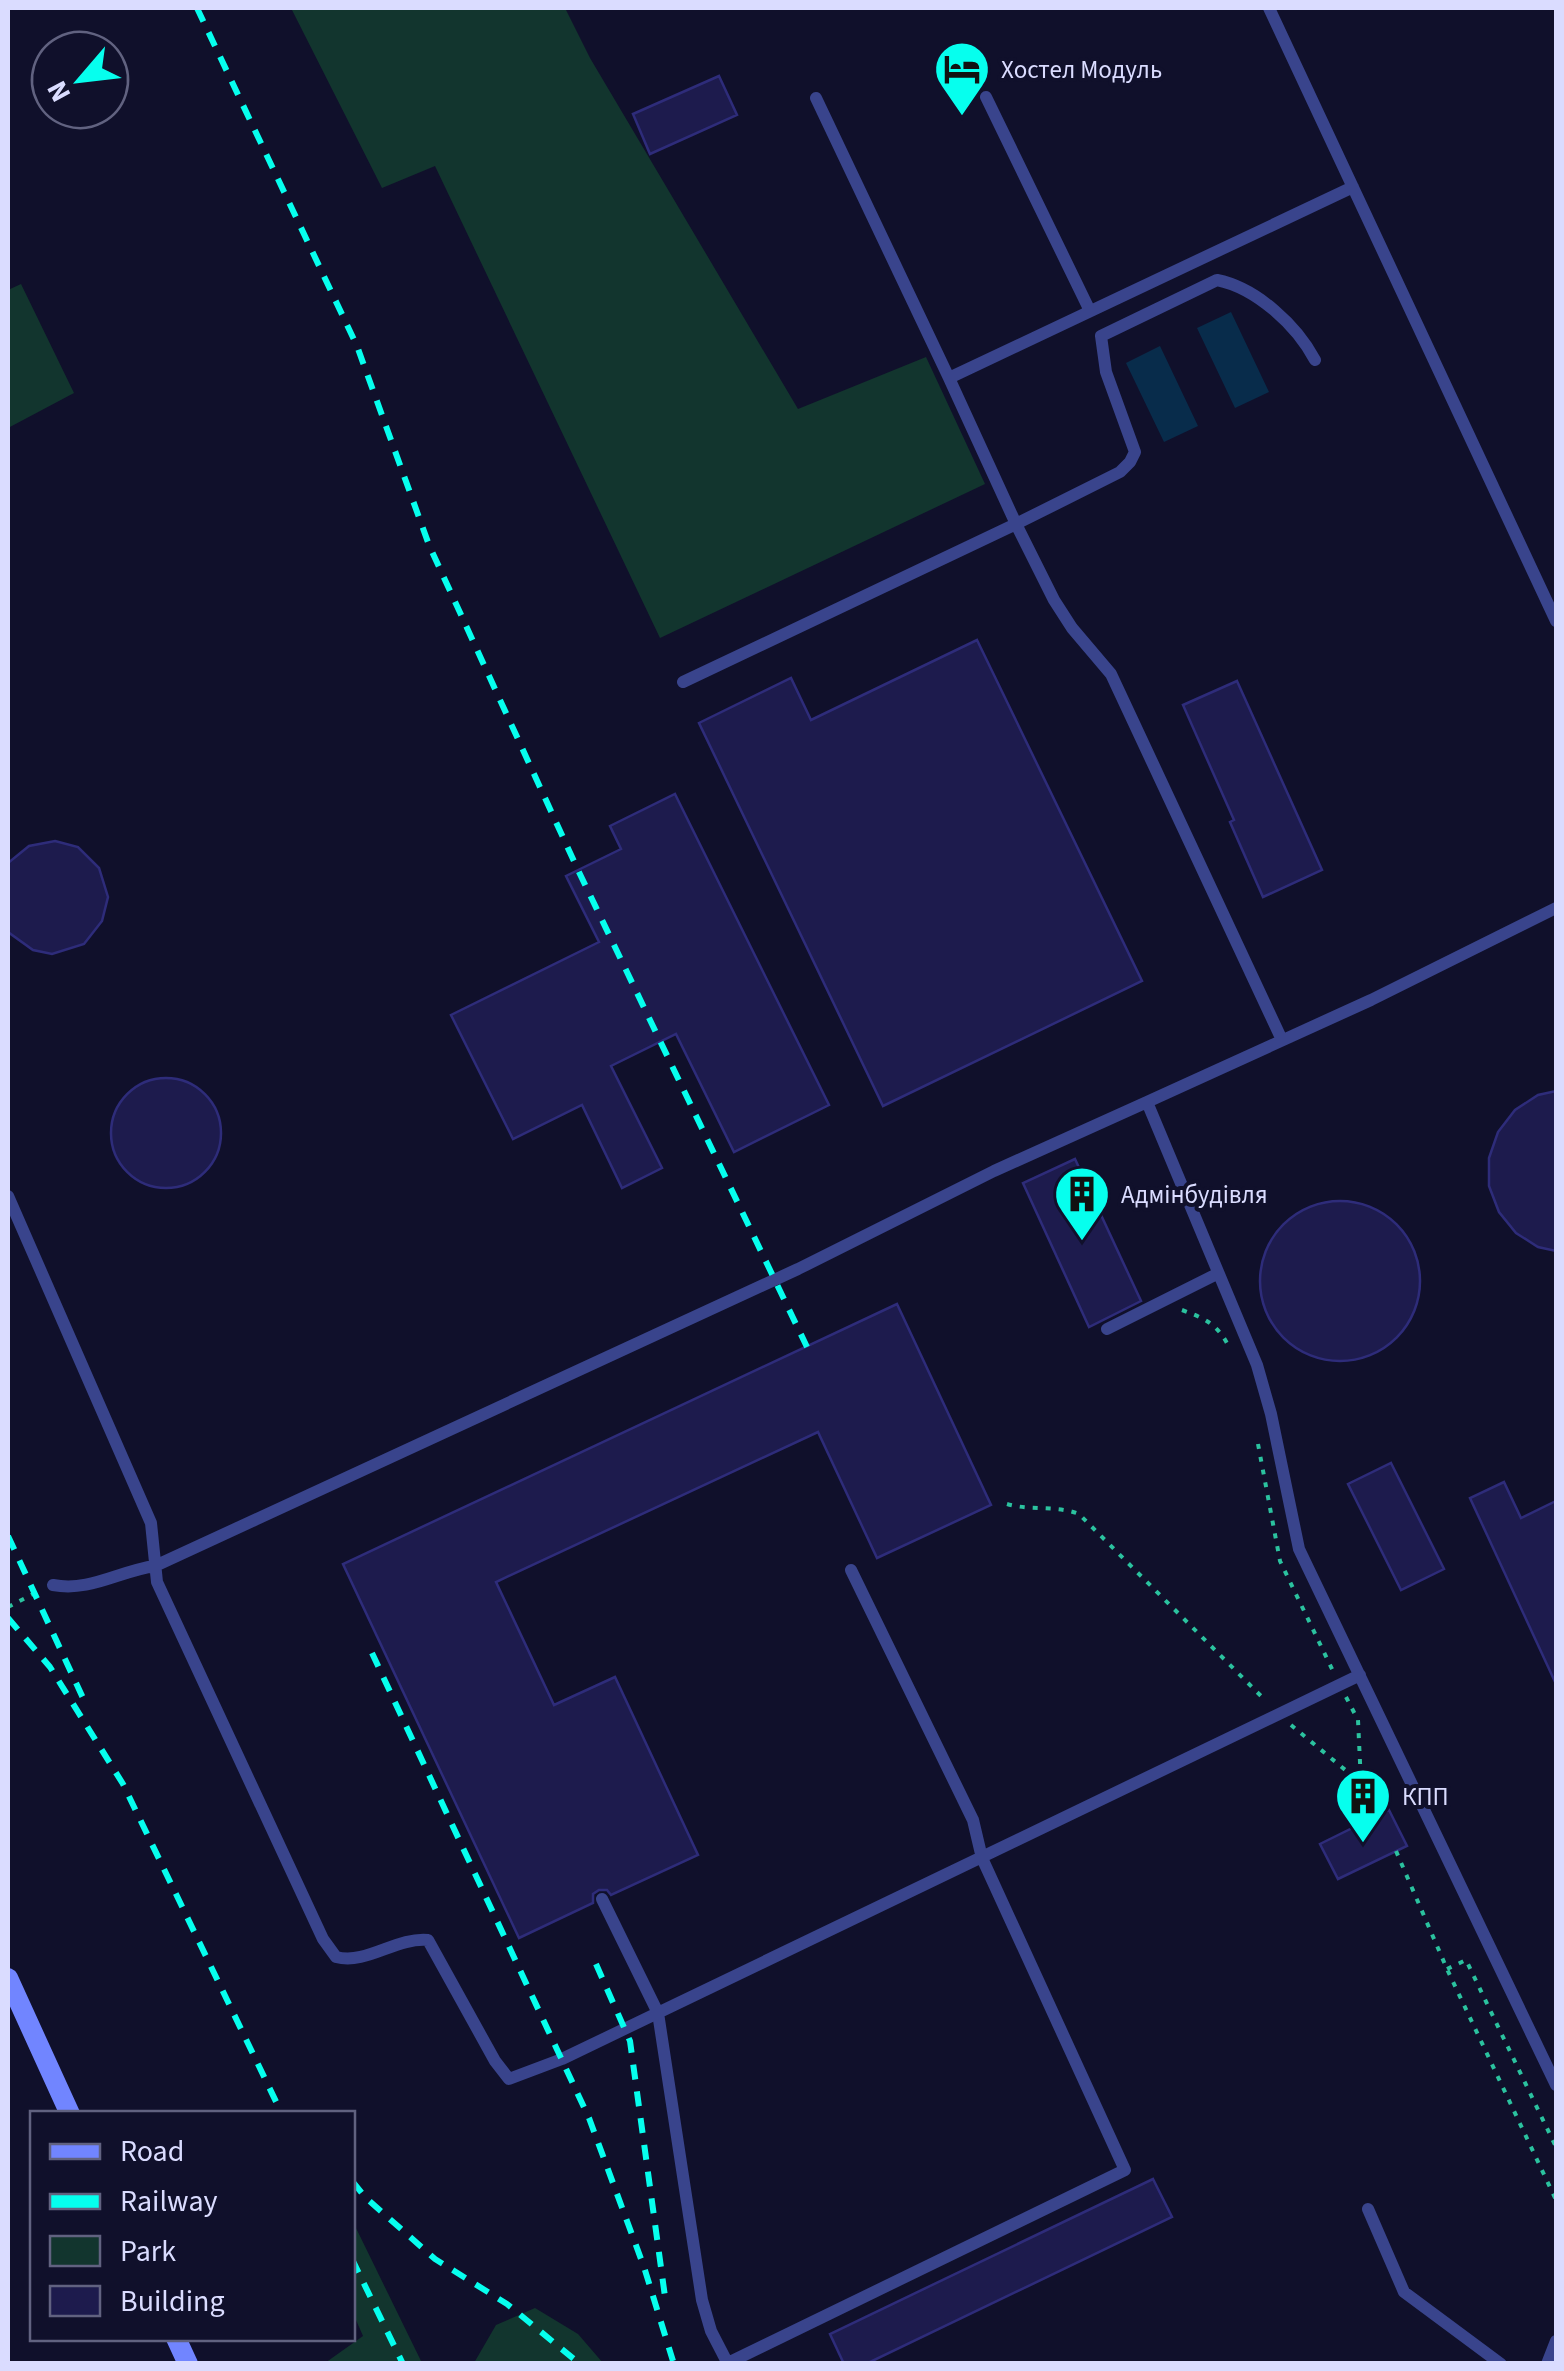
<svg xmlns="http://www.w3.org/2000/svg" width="1564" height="2371" viewBox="0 0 1564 2371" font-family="'Source Sans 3',sans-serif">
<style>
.green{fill:#12352e}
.water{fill:#082c4b}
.building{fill:#1d1b4d;stroke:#2e2c7a;stroke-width:2.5}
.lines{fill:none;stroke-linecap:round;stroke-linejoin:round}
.path{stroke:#2bc29f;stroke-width:4;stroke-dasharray:5 8;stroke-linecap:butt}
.lane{stroke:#39448c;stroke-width:12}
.secondary{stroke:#7185ff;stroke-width:20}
.rail{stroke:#06ffee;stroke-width:6;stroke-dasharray:15 12;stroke-linecap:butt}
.labels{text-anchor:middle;stroke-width:8;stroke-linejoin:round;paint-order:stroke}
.poi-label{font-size:25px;fill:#dadcff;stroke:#10102b;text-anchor:start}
</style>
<rect width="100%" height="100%" fill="#10102b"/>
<path class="green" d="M291,8h274l25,50 208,351 128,-52 59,127 -325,154 -225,-472 -53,22z
M21,284l53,109 -66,35v-138z
M355,2225v1l67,137h-97l38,-27 -10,-23 -1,-87z
M535,2308l43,26 25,29h-129l22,-38z"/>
<path class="water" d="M1231,312l38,80 -34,16 -38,-80z
M1160,346l38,80 -34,16 -38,-79z"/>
<path class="building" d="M719,76l18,39 -87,39 -17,-40z
M977,640l165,341 -259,125 -184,-383 92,-45 20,42z
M1237,681l85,189 -59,27 -33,-75 4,-2 -51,-115z
M675,794l154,311 -95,47 -58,-118 -65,32 51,102 -40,20 -40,-83 -69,34 -62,-124 148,-73 -33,-66 55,-27 -11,-23z
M55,841l23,6 21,21 9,29 -6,24 -18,23 -32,10 -19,-4 -25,-18v-69l21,-17z
M111 1133a55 55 0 1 1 110 0a55 55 0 1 1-110 0Z
M1556,1091v160l-18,-4 -22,-14 -17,-21 -10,-26v-28l9,-26 17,-22 23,-15z
M1075,1159l66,142 -52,26 -66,-144z
M1260 1281a80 80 0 1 1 160 0a80 80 0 1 1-160 0Z
M897,1304l94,201 -114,53 -59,-126 -322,150 58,123 61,-28 83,178 -87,40 -4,-5h-8l-6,4v9l-74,35 -176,-374z
M1391,1463l53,106 -43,21 -53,-106z
M1504,1482l17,36 35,-17v183l-86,-186z
M1389,1810l18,36 -69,33 -18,-35z
M1153,2179l19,38 -306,147h-22l-14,-30z"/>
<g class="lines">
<path class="path" d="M1182,1310c22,8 35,14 46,35
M1258,1444l22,117 53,110
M1007,1504c24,7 49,1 72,10l187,187
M8,1607l31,-16
M1346,1697l12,23 3,63 18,32
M1291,1725l70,58
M1396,1851l51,118 109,231
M1447,1969l19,-9 90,187"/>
<path class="lane" d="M1269,8l287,613
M986,97l104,214
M816,98l133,280 404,-191
M683,682l333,-158 -67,-146
M1556,908l-185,92 -224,102 110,263 14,49 28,135 257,536
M1282,1040l-171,-366 -39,-46 -18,-28 -38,-76 104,-52 10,-10 5,-10 -29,-80 -5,-36 116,-56c40,8 80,46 98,80
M8,1196l143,327 6,59 166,357 13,18c31,8 60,-20 92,-17l67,121 14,18 53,-20 798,-384
M1107,1329l110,-55
M53,1585c37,7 66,-14 102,-19l643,-297 196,-98 153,-69
M602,1899l56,114 44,287 9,31 17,33
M1368,2209l36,83 97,72
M728,2363l397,-193 -143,-312 -9,-38 -122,-250
M1547,2364l9,-23"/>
<path class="secondary" d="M8,1978l62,136
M176,2338l12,26"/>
<path class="rail" d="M197,8l160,338 72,199 149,325 229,477
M8,1536l75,162
M8,1618l42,49 73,117 159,330
M372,1653l217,465 55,149 29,94
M596,1964l34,77 36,263
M352,2181l14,17 69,61 72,45 73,60
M352,2259l51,105"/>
</g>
<defs>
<g id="hotel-pin" transform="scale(2.875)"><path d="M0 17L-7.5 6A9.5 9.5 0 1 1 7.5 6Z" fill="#06ffee" stroke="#10102b"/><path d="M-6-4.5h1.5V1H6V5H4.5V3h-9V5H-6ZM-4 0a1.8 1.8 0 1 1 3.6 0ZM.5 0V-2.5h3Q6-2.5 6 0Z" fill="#111"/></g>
<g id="building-pin" transform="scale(2.875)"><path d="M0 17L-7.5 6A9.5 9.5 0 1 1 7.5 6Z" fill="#06ffee" stroke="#10102b"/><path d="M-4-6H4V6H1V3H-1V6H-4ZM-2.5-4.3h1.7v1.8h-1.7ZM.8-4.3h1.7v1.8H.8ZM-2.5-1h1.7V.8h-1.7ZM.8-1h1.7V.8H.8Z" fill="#111"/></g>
</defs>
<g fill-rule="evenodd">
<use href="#hotel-pin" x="962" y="69"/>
<use href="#building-pin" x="1082" y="1194"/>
<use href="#building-pin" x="1363" y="1796"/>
</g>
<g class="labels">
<g class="poi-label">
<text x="1001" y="78">Хостел Модуль</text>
<text x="1121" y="1203">Адмінбудівля</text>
<text x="1402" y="1805">КПП</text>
</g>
</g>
<rect width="1564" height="2371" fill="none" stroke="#dadcff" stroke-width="20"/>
<rect x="30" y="2111" width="325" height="230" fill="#10102b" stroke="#616280" stroke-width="2.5"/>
<rect x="50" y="2144" width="50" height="15" fill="#7185ff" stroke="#616280" stroke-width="2.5"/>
<text x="120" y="2161" font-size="30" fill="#dadcff">Road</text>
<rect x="50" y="2194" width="50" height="15" fill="#06ffee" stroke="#616280" stroke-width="2.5"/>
<text x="120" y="2211" font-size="30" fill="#dadcff">Railway</text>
<rect x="50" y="2236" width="50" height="30" fill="#12352e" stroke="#616280" stroke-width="2.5"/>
<text x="120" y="2261" font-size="30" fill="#dadcff">Park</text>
<rect x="50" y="2286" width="50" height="30" fill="#1d1b4d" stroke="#616280" stroke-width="2.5"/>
<text x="120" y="2311" font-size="30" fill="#dadcff">Building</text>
<g transform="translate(80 80) rotate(242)"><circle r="48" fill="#10102b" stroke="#616280" stroke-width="2.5"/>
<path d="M0-8L18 38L0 25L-18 38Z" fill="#06ffee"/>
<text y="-15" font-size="28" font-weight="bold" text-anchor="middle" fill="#dadcff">N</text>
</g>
</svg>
